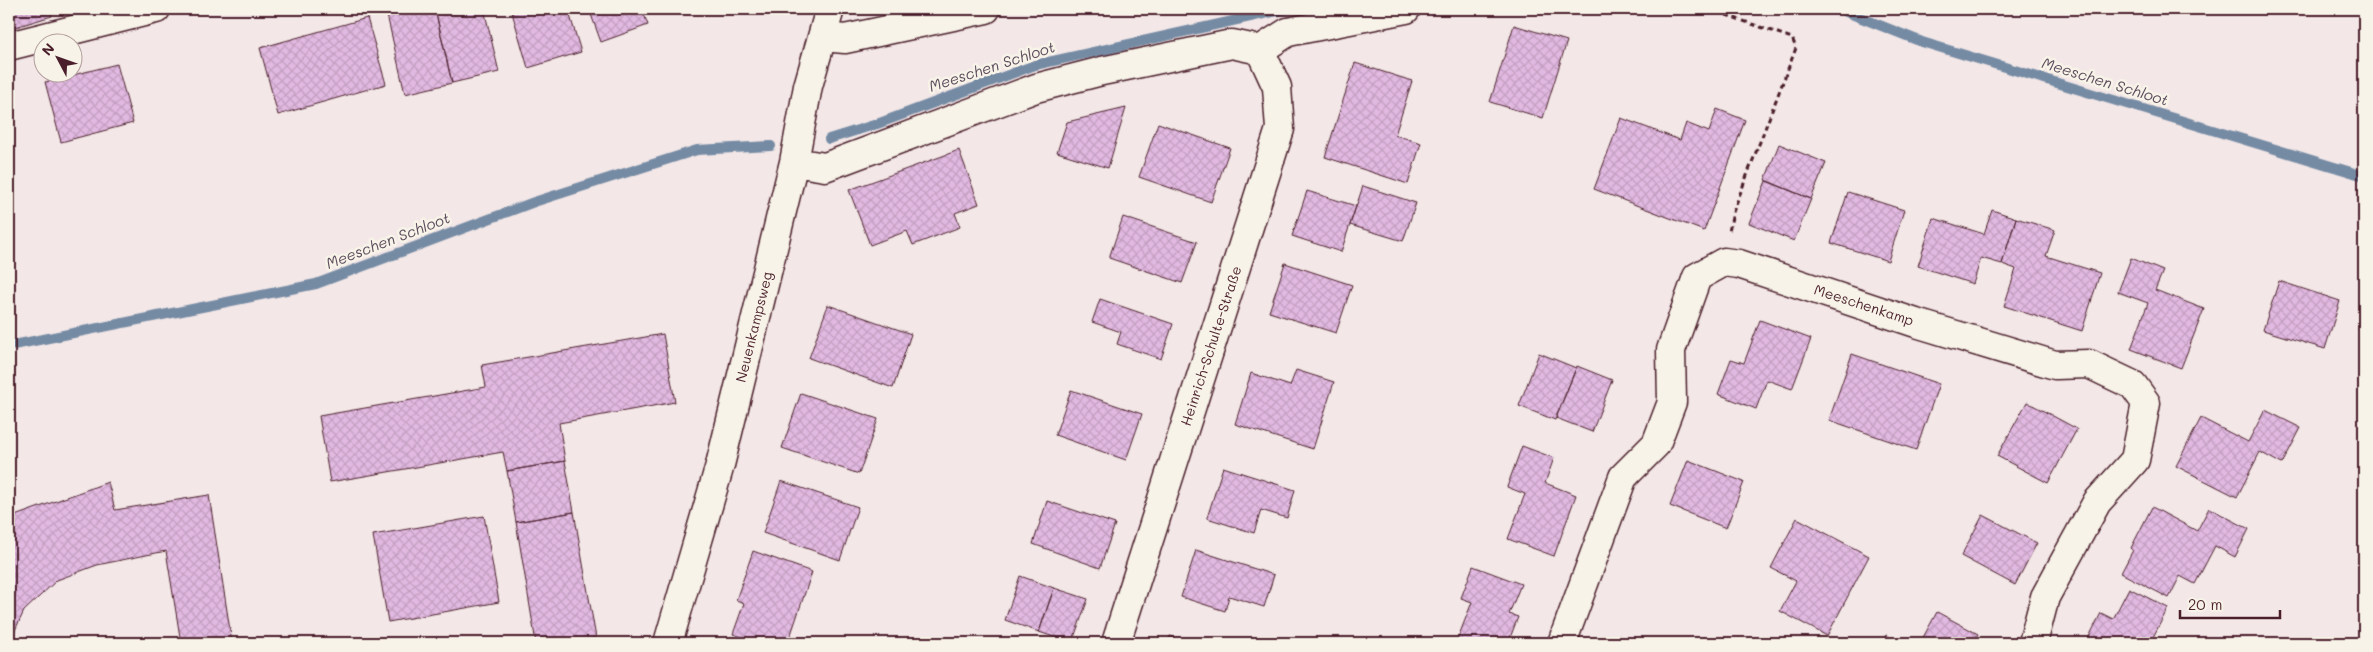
<svg xmlns="http://www.w3.org/2000/svg" width="2373" height="652" viewBox="0 0 2373 652" font-family="Mali,sans-serif">
<style>
.lines{fill:none;stroke-linecap:round;stroke-linejoin:round}
.stream{stroke:#758ba4;stroke-width:10}
.building{fill:url(#building-cross-hatch);stroke:#4a1f2b}
.minor-casing{stroke:#4a1f2b;stroke-width:31}
.path{stroke:#4a1f2b;stroke-width:3;stroke-dasharray:5 4;stroke-linecap:butt}
.minor{stroke:#f7f3e8;stroke-width:28}
.labels{text-anchor:middle;stroke-width:5;stroke-linejoin:round;paint-order:stroke}
.street-label{font-size:14px;fill:#4a1f2b;stroke:#f7f3e8}
.water-label{font-size:15px;font-style:italic;fill:#5c4c5d;stroke:#f7f3e8}
</style>
<defs>
<pattern id="building-cross-hatch" width="8" height="8" patternUnits="userSpaceOnUse" patternTransform="scale(1.25)"><rect width="8" height="8" fill="#e1b9e1"/><path d="M0 0l8 8M0 8l8-8" fill="none" stroke="#c39fc1"/></pattern>
</defs>
<rect width="100%" height="100%" fill="#f3e7e7"/>
<filter id="ink" filterUnits="userSpaceOnUse"><feTurbulence type="fractalNoise" baseFrequency=".02" numOctaves="2"/><feDisplacementMap in="SourceGraphic" scale="10" xChannelSelector="R" yChannelSelector="G"/><feConvolveMatrix kernelMatrix="1 2 1 2 8 2 1 2 1" color-interpolation-filters="sRGB"/></filter>
<g filter="url(#ink)">
<g class="lines">
<path class="stream" d="M1839,9l83,33 442,134
M829,139l48,-15 158,-59 251,-56
M9,346l307,-62 218,-82 163,-52 74,-4"/>
</g>
<path class="building" d="M9,9h41l2,7 -43,13z
M416,9h19l17,74 -47,11 -18,-79z
M435,9h49l15,63 -47,11z
M511,9h57l13,43 -53,16z
M589,9h53l6,16 -47,17z
M367,18l19,66 -108,31 -18,-67z
M1514,25l53,16 -24,77 -53,-16z
M1355,63l57,18 -17,54 26,8 -13,41 -83,-27z
M117,64l16,59 -72,19 -16,-60z
M1126,108l-18,60 -51,-16 10,-30z
M1717,109l28,11 -41,111 -110,-42 27,-71 59,22 6,-17 23,9z
M1158,123l72,25 -19,54 -72,-25z
M1779,144l47,19 -15,36 -46,-19z
M959,150l20,54 -24,9 5,14 -47,18 -6,-14 -37,14 -21,-55z
M1766,181l45,18 -17,42 -45,-18z
M1363,186l53,17 -13,38 -53,-16z
M1307,191l49,15 -15,46 -49,-16z
M1848,192l56,18 -16,51 -57,-18z
M1992,210l24,8 -14,46 -21,-6 -8,26 -55,-18 15,-48 51,16z
M1123,217l74,25 -15,41 -73,-25z
M2016,218l39,12 -9,26 54,17 -18,58 -78,-25 12,-37 -14,-5z
M2131,258l32,13 -8,19 49,19 -23,59 -50,-19 17,-46 -30,-11z
M1285,263l67,22 -16,48 -67,-21z
M2279,281l61,20 -15,48 -62,-19z
M1100,299l73,25 -12,35 -44,-15 4,-12 -29,-10z
M828,305l83,29 -18,54 -84,-30z
M1760,320l51,19 -19,50 -25,-9 -11,29 -38,-15 13,-35 13,4z
M663,334l12,68 -116,21 6,38 -58,10 -4,-19 -173,30 -11,-66 167,-29 -4,-22z
M1539,353l37,15 -21,52 -36,-14z
M1852,354l87,30 -23,66 -87,-30z
M1577,366l35,14 -20,52 -36,-14z
M1296,370l38,12 -21,67 -78,-25 16,-51 39,13z
M1071,390l71,24 -16,46 -71,-25z
M801,393l77,26 -19,55 -77,-26z
M2027,402l50,27 -29,54 -51,-27z
M2265,410l36,18 -19,36 -22,-12 -23,45 -61,-31 25,-48 47,24z
M1522,446l32,12 -9,25 31,12 -22,61 -46,-17 17,-45 -18,-7z
M1688,460l56,22 -18,46 -56,-22z
M565,461l9,51 -58,10 -9,-51z
M1223,467l72,23 -8,28 -26,-8 -7,23 -47,-15z
M781,481l77,26 -18,53 -77,-27z
M108,482l7,28 94,-15 23,148h-51l-15,-92 -69,14 -40,15 -33,31 -15,32v-122l6,-5z
M1047,501l68,23 -15,44 -67,-24z
M2152,507l45,24 12,-23 40,21 -14,28 -20,-11 -20,38 -15,-8 -11,22 -48,-25 12,-23 -2,-2z
M574,512l22,126 -30,5h-30l-20,-121z
M1983,515l54,28 -22,42 -54,-29z
M484,516l15,86 -111,20 -15,-87z
M1797,518l72,38 -42,80 -47,-25 16,-30 -25,-13z
M1196,550l78,25 -10,32 -35,-11 -4,15 -44,-14z
M753,551l59,21 -24,71h-27l-28,-9 11,-31 -8,-3z
M1473,566l48,18 -12,30 9,3 -10,26h-52l16,-41 -11,-4z
M1020,576l34,12 -15,44 -34,-12z
M1054,588l34,11 -16,44 -33,-11z
M2129,588l39,20 -18,35h-64l15,-30 12,6z
M1937,612l41,22 -5,9h-53z
M1886,635l15,8h-20z
M1170,636l22,7h-24z
M1619,636l20,7h-23z"/>
<g class="lines">
<g class="minor-casing">
<path id="minor" d="M823,37l22,2 141,-30
M9,46l147,-37
M1260,50l28,-18 118,-23
M794,162l31,5 211,-79 66,-17 130,-27 28,6 17,37 3,42 -164,514
M668,643l52,-178 74,-303 14,-76 22,-77
M1562,643l61,-166 33,-33 16,-42 -1,-52 26,-73 27,-15 15,2 177,59 139,42 34,-1 44,21 13,18 -11,57 -38,42 -52,95 -12,46"/>
</g>
<path class="path" d="M1709,9l83,29 4,10 -63,164 -4,20"/>
<use href="#minor" class="minor"/>
</g>
</g>
<g class="labels">
<g class="street-label">
<text transform="translate(1864 305) rotate(18)" y="5">Meeschenkamp</text>
<text transform="translate(754 327) rotate(-76)" y="5">Neuenkampsweg</text>
<text transform="translate(1211 346) rotate(-72)" y="5">Heinrich-Schulte-Straße</text>
</g>
<g class="water-label">
<text transform="translate(992 67) rotate(-18)" y="5">Meeschen Schloot</text>
<text transform="translate(2105 82) rotate(17)" y="5">Meeschen Schloot</text>
<text transform="translate(388 241) rotate(-21)" y="5">Meeschen Schloot</text>
</g>
</g>
<rect width="2373" height="652" fill="none" stroke="#f7f3e8" stroke-width="30"/>
<rect x="15" y="15" width="2343" height="622" fill="none" stroke="#4a1f2b" stroke-width="2" filter="url(#ink)"/>
<g transform="translate(58 58) rotate(311)"><circle r="24" fill="#f7f3e8" stroke="#b29e9c"/>
<path d="M0-4L9 19L0 12L-9 19Z" fill="#4a1f2b"/>
<text y="-8" font-size="14" font-weight="bold" text-anchor="middle" fill="#4a1f2b">N</text>
</g>
<path d="M2180 610v8h100v-8" fill="none" stroke="#4a1f2b" stroke-width="2.5"/>
<text x="2188" y="610" font-size="15" fill="#4a1f2b" stroke="#f7f3e8" stroke-width="4" paint-order="stroke">20 m</text>
</svg>
